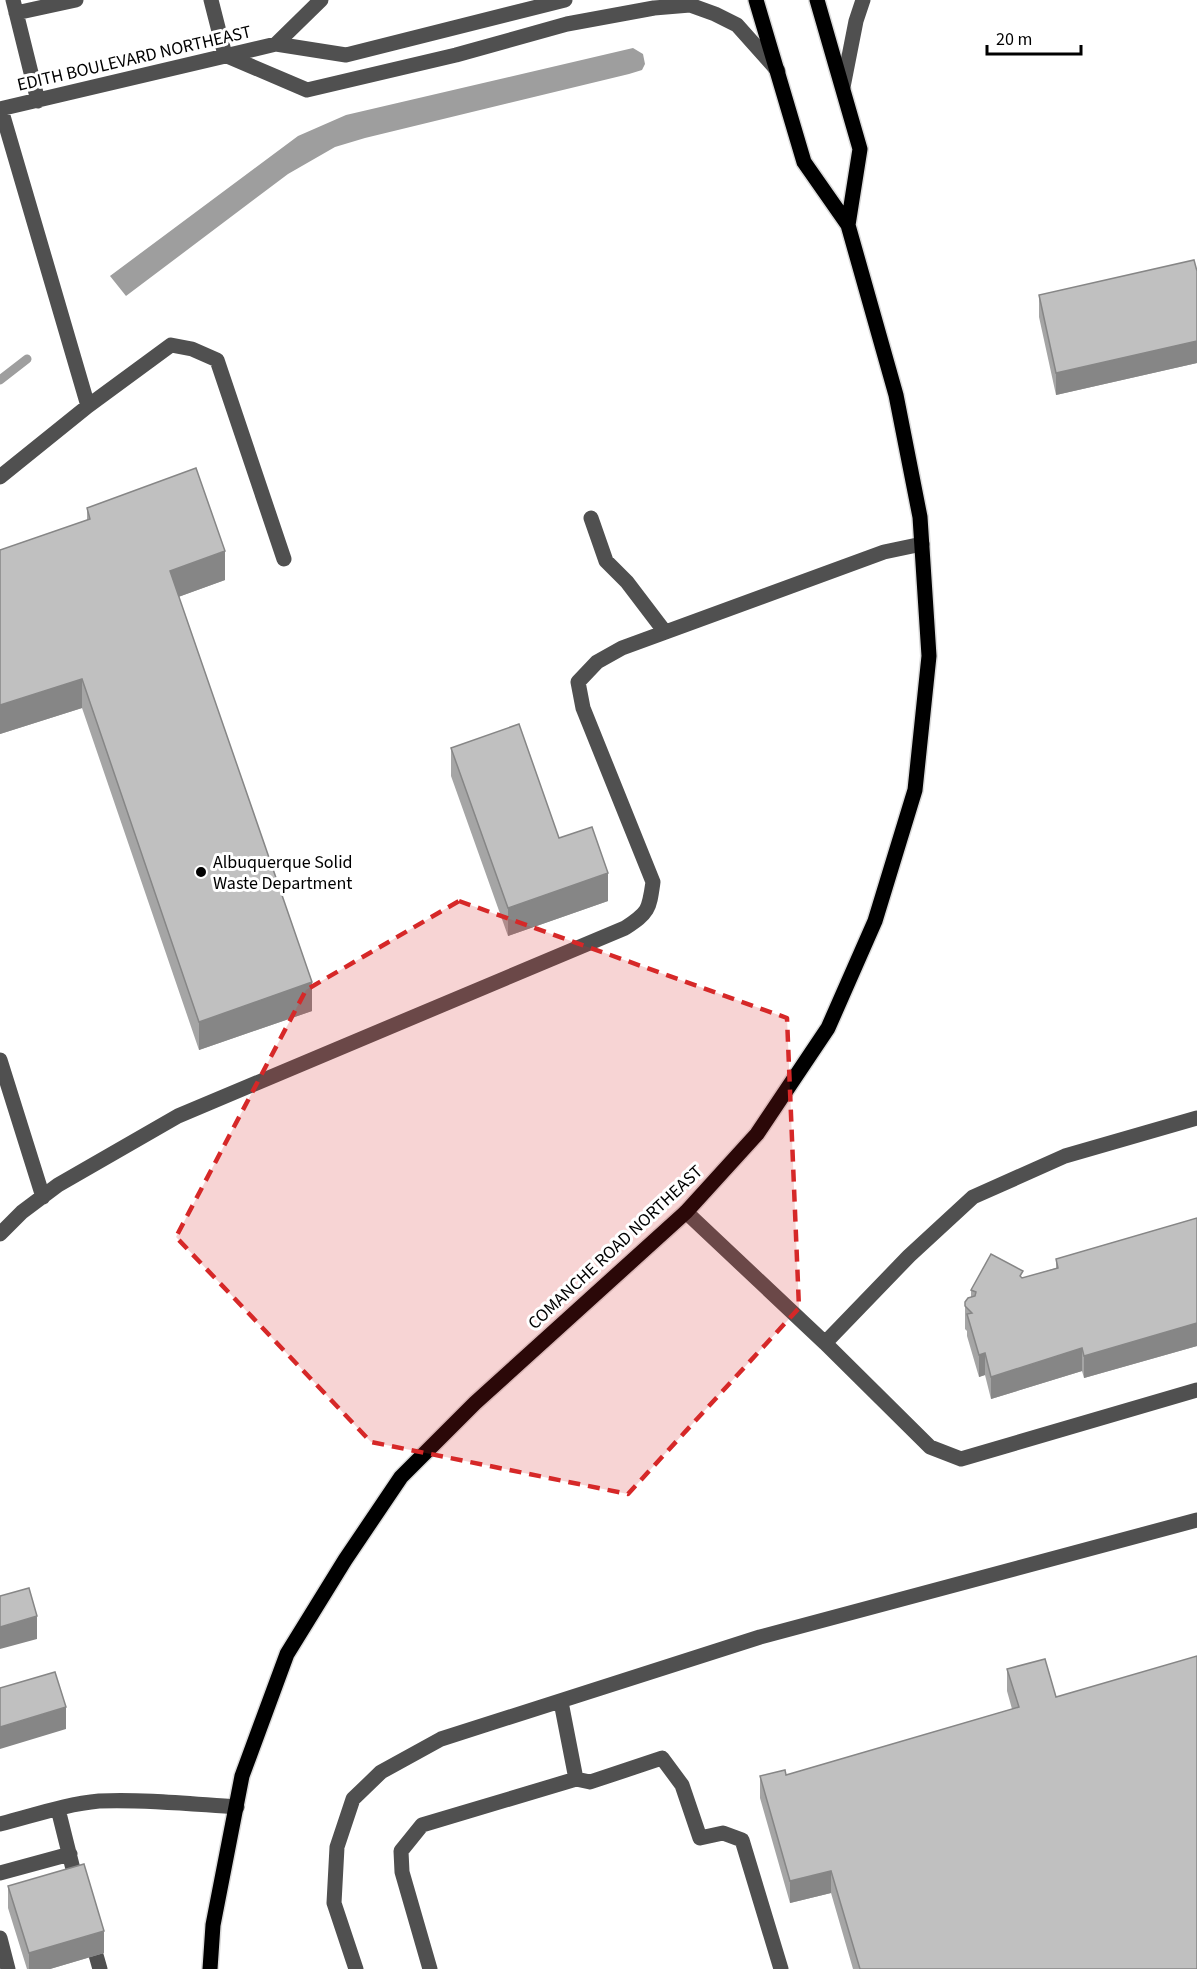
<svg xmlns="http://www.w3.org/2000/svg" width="1197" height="1969" viewBox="0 0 1197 1969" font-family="'Source Sans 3',sans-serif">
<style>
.water{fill:#9e9e9e}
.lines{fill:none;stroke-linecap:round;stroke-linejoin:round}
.stream{stroke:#9e9e9e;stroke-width:9}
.major-casing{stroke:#dbdbdb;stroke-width:18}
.minor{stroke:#505050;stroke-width:15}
.major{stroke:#000;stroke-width:15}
.wall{fill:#a5a5a5}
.shaded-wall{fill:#868686}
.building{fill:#c0c0c0;stroke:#868686;stroke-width:1.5}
.marked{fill:#d62828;fill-opacity:0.2;stroke:#d62828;stroke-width:4.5;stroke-dasharray:12 8;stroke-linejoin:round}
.poi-dot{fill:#000;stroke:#fff;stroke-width:2}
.labels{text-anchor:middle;stroke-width:6;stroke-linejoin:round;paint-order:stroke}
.street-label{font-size:18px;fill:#000;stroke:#fff}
.poi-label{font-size:18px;fill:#000;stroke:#fff;text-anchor:start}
</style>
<rect width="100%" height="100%" fill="#fff"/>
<path class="water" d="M633,48l10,6 2,10 -3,6 -13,4 -264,64 -30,9 -47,27 -162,122 -16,-20 188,-140 48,-21z"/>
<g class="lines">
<path class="stream" d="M0,380l27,-21"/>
<g class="major-casing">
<path id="major" d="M817,0l43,149 -12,76
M210,1969l3,-44 29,-149 45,-122 58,-94 56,-83 74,-74 211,-191 71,-78 71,-106 47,-107 40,-131 14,-134 -9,-139 -24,-122 -48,-170 -44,-63 -48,-162"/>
</g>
<path class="minor" d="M13,0l25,101
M211,0l14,55 82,35 149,-35 111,-31 87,-16 36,-3 25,9 22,11 41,46
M16,13l60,-13
M276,44l45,-44
M843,87l13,-66 7,-21
M0,109l276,-65 70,11 219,-55
M1,109l87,297 83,-61 21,4 25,11 67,199
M0,477l88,-71
M591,518l15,43 21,21 38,50
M0,1060l43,137
M686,1212l139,131 105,104 31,12 236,-69
M0,1234l22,-22 36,-27 120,-69 447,-188c24,-16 24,-18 28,-46l-70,-174 -5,-26 19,-20 25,-14 262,-96 38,-8
M825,1343l84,-87 64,-59 92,-41 132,-38
M561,1702l15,77 14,3 72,-24 20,27 18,53 23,-5 19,7 39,129
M58,1809l19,76
M0,1824c32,-8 66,-20 99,-23 45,-2 92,3 138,6
M0,1873l70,-19
M0,1938l8,31
M96,1955l4,14
M356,1969l-22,-66 3,-56 16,-48 28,-27 60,-33 319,-102 437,-117
M430,1969l-28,-97 -1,-21 21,-26 154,-46"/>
<use href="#major" class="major"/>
</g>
<path class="wall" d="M1197,271v92l-141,32 -17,-78v-22z
M87,508l138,72 -47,17 134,414 -113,39 -117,-342 -82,26v-184l87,-30z
M451,748l108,90 49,63 -100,35 -57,-160z
M1197,1218v128l-113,32 -2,-7 -91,28 -6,-24 -6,2 -12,-41v-5l-2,-2v-27l6,-5v-7l52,-12 33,-10v-9z
M1007,1669l49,28 141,272h-344l-22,-76 -41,10 -30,-105v-22l26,-1 226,-66 -5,-18z
M8,1886l96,67 -54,16h-23l-19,-61z"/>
<path class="shaded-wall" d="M1197,341v22l-141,32v-22z
M225,551v29l-55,20v-29z
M82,679v29l-82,26v-29z
M608,873v28l-100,35v-28z
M312,982v29l-113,39v-28z
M1197,1323v23l-113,32v-22z
M1082,1348v23l-91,28v-22z
M985,1353v22l-6,2v-22z
M37,1616v23l-37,10v-22z
M66,1707v22l-66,20v-22z
M831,1871v22l-41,10v-22z
M104,1931v22l-54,16h-21v-16z"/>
<path class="building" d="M1194,260l3,11v70l-141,32 -17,-78z
M196,468l29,83 -55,20 142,411 -113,40 -117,-343 -82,26v-155l90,-31 -3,-11z
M519,724l40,114 33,-11 16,46 -100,35 -57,-160z
M1197,1218v105l-113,33 -2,-8 -91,29 -6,-24 -6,2 -12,-41 5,-1 -7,-7v-4l3,-4 7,-2 1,-4 -5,-2 20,-36 32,17 -3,5 2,2 36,-10 -2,-9z
M29,1588l8,28 -37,11v-31z
M1197,1656v313h-337l-29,-98 -41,10 -30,-105 25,-6 1,5 233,-68 -12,-38 38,-10 11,38z
M55,1672l11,35 -66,20v-39z
M84,1864l20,67 -75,22 -21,-67z"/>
<path class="marked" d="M459,901l328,117 12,290 -171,186 -257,-52 -195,-205 130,-247z"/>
<circle class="poi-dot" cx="201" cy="872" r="6"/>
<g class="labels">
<g class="street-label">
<text transform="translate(134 58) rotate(-13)" y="6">EDITH BOULEVARD NORTHEAST</text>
<text transform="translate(615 1247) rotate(-43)" y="6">COMANCHE ROAD NORTHEAST</text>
</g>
<g class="poi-label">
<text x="213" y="868">Albuquerque Solid<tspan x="213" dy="21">Waste Department</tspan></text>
</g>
</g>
<path d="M987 45v9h94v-9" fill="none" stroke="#000000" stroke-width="3"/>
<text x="996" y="45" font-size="18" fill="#000000" stroke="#ffffff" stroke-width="4.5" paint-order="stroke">20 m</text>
</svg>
